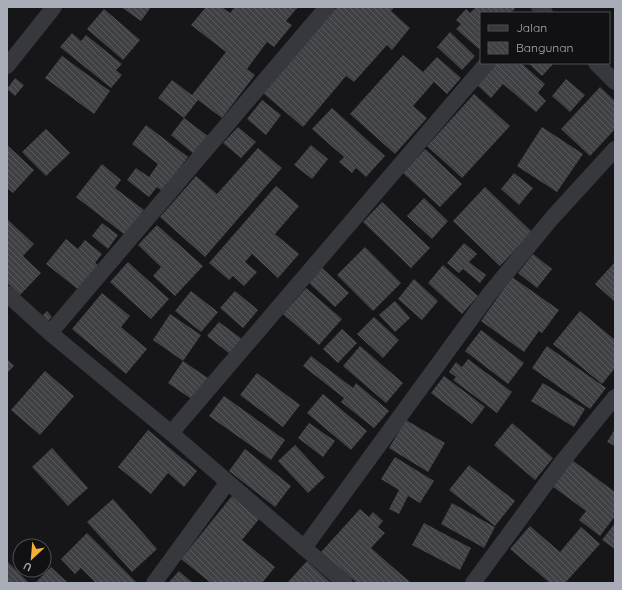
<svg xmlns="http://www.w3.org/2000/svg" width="622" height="590" viewBox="0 0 622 590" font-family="Quicksand,sans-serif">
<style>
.building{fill:url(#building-back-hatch)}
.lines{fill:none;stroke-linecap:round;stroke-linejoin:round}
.street{stroke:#37383d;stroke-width:16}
</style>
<defs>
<pattern id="building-back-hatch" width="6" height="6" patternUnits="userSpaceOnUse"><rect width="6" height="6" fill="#404145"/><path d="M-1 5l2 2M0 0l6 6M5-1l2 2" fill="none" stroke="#595a5e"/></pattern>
</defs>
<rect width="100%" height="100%" fill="#161618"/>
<path class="building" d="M121,7h30l-10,14z
M206,7h16l8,6 5,-6h63l-12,14 6,4 -18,22 -7,-5 -20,27 8,6 -33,43 -24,-18 -14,18 -26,-20 14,-18 20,15 34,-43 -35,-27z
M337,7h57l-3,4 19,17 -18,22 -5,-5 -33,37 -8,-6 -43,51 -40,-34z
M476,7h40l-5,6h-30v34l-2,2 -23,-20 5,-5 -5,-4 10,-11 4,4z
M104,9l36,31 -17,20 -36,-31z
M450,32l25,24 -13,14 -25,-23z
M72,33l9,8 5,-6 36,29 -6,6 6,5 -11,13 -51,-41z
M403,55l20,17 14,-15 24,21 -14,16 -13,-12 -21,24 14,12 -32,36 -45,-40z
M62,56l48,35 -16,23 -49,-36z
M496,63h25l24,21 -7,9 8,8 -10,11 -33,-28 -12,14 -14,-13z
M528,63h26l-12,13z
M15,78l9,7 -9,11 -8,-7z
M566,79l19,16 -15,17 -18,-16z
M600,87l15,14v28l-25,27 -29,-27z
M474,94l36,32 -48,52 -35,-32z
M262,100l19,15 -15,20 -19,-16z
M332,108l53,48 -19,21 -10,-9 -4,5 -13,-11 5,-5 -32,-28z
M184,118l24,18 -14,18 -23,-19z
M146,125l42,32 -26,34 -5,-4 -8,10 -22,-17 9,-12 13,9 9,-13 -26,-20z
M238,127l18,15 -15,16 -18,-15z
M542,127l41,27 -26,38 -40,-26z
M46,129l24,24 -24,23 -24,-24z
M7,145l27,25 -21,23 -6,-5z
M311,145l17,14 -16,20 -18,-14z
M258,148l24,20 -77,89 -45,-40 36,-41 21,18z
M425,149l37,35 -22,23 -37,-34z
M102,164l19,16 -6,8 29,22 -19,25 -49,-38z
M514,173l19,15 -14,17 -18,-16z
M276,186l23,20 -24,28 24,20 -21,24 -26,-24 -7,8 12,10 -13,14 -11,-10 -4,4 -20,-17z
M485,187l47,45 -32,34 -47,-45z
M424,198l24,23 -16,18 -25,-23z
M382,202l48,46 -19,20 -48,-46z
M7,219l27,25 -11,12 18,17 -21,22 -13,-12z
M102,223l16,12 -10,14 -16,-13z
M157,225l46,41 -28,30 -22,-20 8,-9 -23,-22z
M66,239l12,10 7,-9 17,14 -7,9 4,3 -20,24 -33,-26z
M464,243l13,11 -8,8 17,13 -6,8 -17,-14 -4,4 -12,-10z
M365,247l36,36 -28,28 -36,-36z
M533,254l19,15 -15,19 -19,-15z
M128,262l41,37 -18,20 -41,-37z
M615,262v40l-20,-18z
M443,265l35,31 -16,18 -34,-31z
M321,267l28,26 -14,14 -28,-26z
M512,277l47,33 -17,23 -3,-2 -15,21 -43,-31z
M414,279l24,22 -16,19 -24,-21z
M306,288l36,31 -23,26 -36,-31z
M191,291l27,21 -17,20 -26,-21z
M235,291l23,19 -15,18 -23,-20z
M102,293l28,23 -9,11 26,22 -21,25 -54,-45z
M395,301l15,17 -15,14 -16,-17z
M47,311l5,6 -4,4 -5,-6z
M580,311l35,29v28l-13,16 -49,-40z
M170,314l31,21 -18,26 -30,-21z
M374,317l25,23 -16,18 -26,-24z
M219,322l23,17 -12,15 -23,-18z
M342,329l15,14 -19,20 -15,-14z
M481,330l43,33 -16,21 -43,-33z
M360,346l43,37 -17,20 -43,-37z
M547,346l59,42 -16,21 -58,-41z
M311,356l42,32 3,-5 33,28 -15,17 -33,-26 3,-4 -41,-32z
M7,359l7,7 -7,7z
M468,359l44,33 -15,21 -44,-33 3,-3 -7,-5 7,-10 6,5z
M183,361l25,17 -15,22 -25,-17z
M45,371l29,25 -34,39 -29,-25z
M257,373l43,32 -17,22 -43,-32z
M444,376l41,31 -13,17 -41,-31z
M543,383l42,26 -11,18 -43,-26z
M323,394l44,37 -16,19 -44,-37z
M224,396l61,44 -14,20 -62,-44z
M406,420l39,23 -17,29 -39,-24z
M309,423l26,18 -12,16 -25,-19z
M512,423l41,35 -18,22 -41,-35z
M615,429v17l-8,-4z
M148,430l49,41 -13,16 -16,-14 -17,21 -33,-27z
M295,445l30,32 -17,16 -30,-32z
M52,448l36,40 -20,18 -36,-39z
M245,449l46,37 -16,21 -46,-36z
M395,457l39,24 -14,22 -12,-7 -9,18 -10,-5 10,-19 -18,-11z
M572,460l43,32v24l-15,20 -21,-16 7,-9 -34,-25z
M469,465l46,36 -20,25 -46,-36z
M232,496l27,23 -17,21 33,27 -13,16h-51l-30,-24z
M113,499l44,50 -25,23 -45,-50z
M452,503l43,24 -11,21 -43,-24z
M360,509l9,8 4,-5 10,9 -5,6 7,6 -14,15 40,35h-54l-36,-31z
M424,523l47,25 -11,22 -48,-25z
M615,523v26l-13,-9z
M530,526l30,26 21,-25 19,17 -35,39h-15l-40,-34z
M87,533l50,50h-41l-15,-15 -6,6 -14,-15z
M7,561l22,22h-22z
M307,561l24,22h-44z
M51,567l17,16h-33z
M179,571l14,12h-25z"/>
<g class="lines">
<path class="street" d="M539,7l6,6
M596,63l19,19
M7,66l47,-59
M7,294l43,39 121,100
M50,333l277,-326
M304,548l186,-255 62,-75 63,-69
M154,583l73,-100
M345,583l-174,-150 316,-370
M473,583l89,-121 53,-65"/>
</g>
<rect width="622" height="590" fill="none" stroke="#a8adb8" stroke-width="16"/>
<rect x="480" y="12" width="130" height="52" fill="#111113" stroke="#4d4f55"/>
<rect x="488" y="25" width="20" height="6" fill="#37383d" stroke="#4d4f55"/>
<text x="516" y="32" font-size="12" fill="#a8adb8">Jalan</text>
<rect x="488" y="42" width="20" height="12" fill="url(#building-back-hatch)" stroke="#4d4f55"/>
<text x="516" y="52" font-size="12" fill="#a8adb8">Bangunan</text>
<g transform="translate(32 558) rotate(206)"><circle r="19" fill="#111113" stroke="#4d4f55"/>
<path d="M0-3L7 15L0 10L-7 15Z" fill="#f2b134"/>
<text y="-6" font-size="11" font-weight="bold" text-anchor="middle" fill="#a8adb8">U</text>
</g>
</svg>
